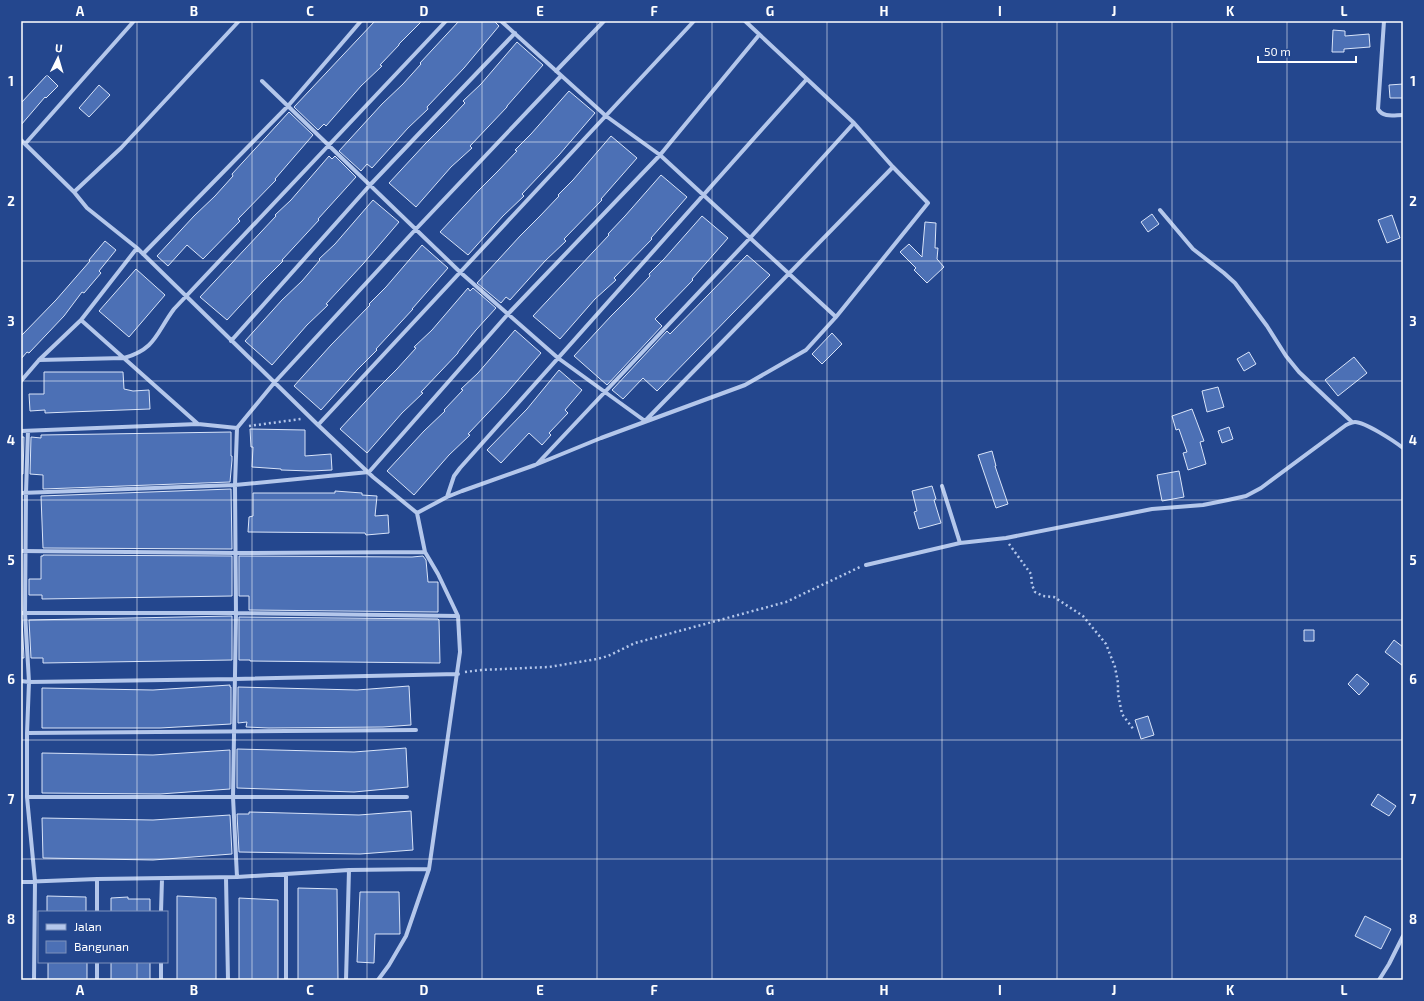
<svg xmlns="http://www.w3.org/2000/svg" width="1424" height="1001" viewBox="0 0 1424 1001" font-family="'Exo 2',sans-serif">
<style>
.building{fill:#4c70b5;stroke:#d9e4f9}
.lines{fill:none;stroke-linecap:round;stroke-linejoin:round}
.path{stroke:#b4c7eb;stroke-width:2.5;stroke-dasharray:2 3;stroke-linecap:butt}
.street{stroke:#b4c7eb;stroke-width:4}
.grid{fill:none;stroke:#fff;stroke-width:1;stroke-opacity:0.55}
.neatline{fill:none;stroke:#fff;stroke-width:1.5}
.grid-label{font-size:13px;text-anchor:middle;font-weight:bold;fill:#fff}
</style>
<rect width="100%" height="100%" fill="#24478e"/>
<path class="building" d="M375,21h47l-23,23v1l-19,20 2,1 -21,20 -35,40 -2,-2 -6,6 -24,-23z
M459,21h35l5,5 -35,42 -37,39 1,2 -20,19 -36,40 -5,-4 -6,7 -22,-20 43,-47 21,-20 18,-20 -1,-1z
M1333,30l12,1v5l24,-2 1,13 -26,2v3h-12z
M517,42l26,23 -36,41v1l-37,39 2,2 -21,19 -35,40 -27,-24 37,-40 20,-20 19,-20 -2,-2 18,-17z
M47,75l11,11 -12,12 -1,-1 -24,28v-22z
M1403,84v14h-13l-1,-13z
M99,85l11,10 -21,22 -10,-9z
M569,91l26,22 -36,42 -37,39 2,2 -21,20 -35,39 -28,-23 38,-41 20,-20 19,-20 -2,-1 16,-16z
M289,112l24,23 -38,44 1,1 -38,39 2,2 -37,38 -16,-14 -19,21 -11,-10 37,-40 21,-20 18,-20 -1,-2z
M611,136l26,22 -36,41 1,1 -38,39 2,2 -21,20 -35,39 -4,-3 -5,6 -24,-20 43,-47 20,-20 19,-20 -1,-1 15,-15z
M329,156l3,3 3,-3 21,21 -38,42 1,1 -37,40 1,1 -20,20 -36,39 -27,-23 76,-81 -1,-1 16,-15z
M661,175l26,22 -36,41 1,1 -38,39 2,2 -21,19 -35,40 -27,-23 76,-81 -1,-1 17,-18z
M373,200l26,22 -36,42 -37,40 2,1 -21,20 -35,40 -27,-24 37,-41 20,-19 18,-21 -1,-1 16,-15z
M1152,214l7,10 -11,8 -7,-10z
M1392,215l8,23 -13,5 -9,-23z
M702,216l26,22 -36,41 1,1 -38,39 7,7 -55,59 -33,-29 37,-40 20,-20 19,-20 -1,-2 15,-15z
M925,222l11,1 -1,25h3l-1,11 7,8 -17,16 -13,-13 2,-2 -16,-16 9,-8 13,13z
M105,241l11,9 -17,21 2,2 -17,20 -2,-1 -18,24 -35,37 -2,-1 -6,7v-23l35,-36 34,-39 -1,-1z
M422,245l26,23 -36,41h1l-37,40 1,1 -20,20 -36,40 -27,-24 37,-41 39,-40 -1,-1 17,-17z
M747,255l23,20 -113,116 -14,-13 -20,21 -11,-9 55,-59 3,3z
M136,269l29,26 -36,42 -30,-26z
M468,288l2,3 3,-3 23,20 -20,22 -18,22v1l-37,39 2,1 -21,20 -35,40 -27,-24 37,-40 20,-20 19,-21 -2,-1 18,-17z
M515,330l26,23 -36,42 -37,39 2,1 -21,20 -35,40 -27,-24 37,-40 21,-20 -1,-1 19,-20 -2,-1 17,-16z
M832,333l10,11 -20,20 -10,-10z
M1249,352l7,12 -12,7 -7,-12z
M1354,357l13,16 -29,23 -13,-16z
M559,370l23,20 -17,20 3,3 -19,20 2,2 -9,10 -13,-12 -28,30 -14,-13 40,-41z
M44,372h79l1,17 9,2 16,-1 1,19 -81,3 -24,1v-3l-15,1 -1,-17h15z
M1218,387l6,20 -17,5 -5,-21z
M1192,409l12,32 -4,1 6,22 -18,6 -5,-17 4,-1 -8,-23 -3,1 -4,-14z
M1229,427l4,12 -11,4 -4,-12z
M250,429l55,1v26l26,-2 1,16 -21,1 -30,-1v-1l-29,-2 1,-20h-2z
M231,432v24h1v4l-2,22 -187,7v-14l-13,-1 1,-37 10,1v-3z
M21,437h3l-1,37h-2z
M992,451l4,15h-1l13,38 -12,4 -18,-53z
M1179,471l5,26 -22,4 -5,-26z
M932,486l4,13 -2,1 7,23 -22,6 -5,-17 3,-1 -5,-20z
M231,489l1,60 -189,-1 -2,-52z
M335,491l27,2v2l15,1 -2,20 13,-1 1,18 -23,2 -1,-2 -117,-1 1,-15 4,-1v-23h82z
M43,555l189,1v40l-190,3v-4h-13v-16h12v-23h2z
M239,556l173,1 11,-1 3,4 2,22h10v30l-189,-2v-14h-10z
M232,616v44l-189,3v-5h-12l-2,-38z
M239,617l199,2 1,1 1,43 -190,-2v-1h-11z
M22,620l2,38h-3v-37z
M1304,630h10v11h-10z
M1394,640l9,7v19l-18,-14z
M1357,674l12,10 -10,11 -11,-11z
M230,685v2h1v37l-71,4h-118v-40l111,2z
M409,686l2,39 -28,2 -114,1 -23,-1 1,-5 -9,1v-36l119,3z
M1148,716l6,19 -13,4 -6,-19z
M406,748l2,39 -54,5 -117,-4v-39l117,3z
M230,750v39l-70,5 -118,-1v-40l111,2z
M1378,794l18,12 -7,10 -18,-11z
M411,811l2,39 -53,4 -121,-2 -2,-38h12v-2l110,3z
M230,815l2,39 -79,6 -110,-2 -1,-40 111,2z
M298,888l39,1 1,91h-40z
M360,892h39l1,42h-25l-1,29 -17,-1z
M47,896l39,1v15h-39z
M177,896l39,2v82h-39z
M128,897v2h22v13h-39v-14z
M239,898l39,2v80h-39z
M1365,916l26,13 -10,20 -26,-13z
M48,962h39v18h-39z
M111,962h39v18h-39z"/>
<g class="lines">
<path class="path" d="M249,426l52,-7
M1009,544l22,30 1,11 3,7 8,4 11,1 29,19 23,28 9,23 3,16v11l4,20 12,16
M465,672l16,-2 68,-3 48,-8 11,-3 27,-13 151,-41 74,-35"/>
<path class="street" d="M745,21l109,102 39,44 35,36 -92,114
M1384,21l-6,88c5,9 16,6 25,6
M556,71l48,-50
M262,81l198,191 98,86 87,63 248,-254
M21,140l53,52 13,16 50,40 181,177 55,52 44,36 8,39 13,22 20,42 2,36 -31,217 -23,67 -17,29 -11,15
M25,144l109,-123
M74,192l47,-44 118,-127
M1160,210l33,39 31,24 11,10 32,43 19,30 13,16 53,50
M143,254l145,-148 73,-85
M81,320l117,104
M231,341l139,-156 145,-152
M39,360l85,-2c32,-9 32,-25 50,-49l272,-288
M21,381l18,-21 42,-40 56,-72
M318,425l376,-404
M21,431l177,-7 39,4
M537,464l213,-226 104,-115
M942,486l18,57
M21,493l214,-8 134,-13 139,-158 152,-159 99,-120
M447,497l7,-21 6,-8 346,-388
M417,513l30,-16 15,-6 73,-26 66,-27 144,-53 61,-35 30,-33 -176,-162 -54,-39 -105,-95
M21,551l214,2 190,-1
M866,565l94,-22 46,-5 146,-29 51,-4 25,-5 18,-4 15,-8 85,-63c3,-1 5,-3 9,-3 10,0 39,19 48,26
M21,613h215l222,3
M21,681l8,1 -4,-69 1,-120 2,-62
M27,733l389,-3
M27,797h380
M237,877l-4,-80 3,-184 -1,-128 2,-57 37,-45 142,-154 145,-153
M226,878l2,102
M97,879v33
M21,882l76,-3 140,-2 112,-7 80,-1
M161,912l1,-33
M97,962v18
M34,980l1,-99 -8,-84v-64l2,-51 206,-3 223,-5
M161,980v-18
M286,980v-106
M346,980l3,-110
M1379,980l10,-16 14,-28"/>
</g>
<path class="grid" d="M137,21v891M252,21v959M367,21v959M482,21v959M597,21v959M712,21v959M827,21v959M942,21v959M1057,21v959M1172,21v959M1287,21v959M21,142h1382M21,261h1382M21,381h1382M21,500h1382M21,620h1382M21,740h1382M21,859h1382M137,962v18"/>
<rect width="1424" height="1001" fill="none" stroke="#24478e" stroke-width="44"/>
<rect x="38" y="911" width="130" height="52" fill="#24478e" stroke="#7c91bb"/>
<rect x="46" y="924" width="20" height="6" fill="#b4c7eb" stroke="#7c91bb"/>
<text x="74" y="931" font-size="12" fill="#ffffff">Jalan</text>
<rect x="46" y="941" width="20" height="12" fill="#4c70b5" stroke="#7c91bb"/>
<text x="74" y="951" font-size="12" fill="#ffffff">Bangunan</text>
<g transform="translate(58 58) rotate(5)" stroke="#24478e" stroke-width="3" paint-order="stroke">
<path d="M0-3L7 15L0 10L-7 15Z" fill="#ffffff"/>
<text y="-6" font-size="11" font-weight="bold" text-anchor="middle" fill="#ffffff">U</text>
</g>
<path d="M1258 56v6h98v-6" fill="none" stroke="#ffffff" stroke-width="2"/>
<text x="1264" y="56" font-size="12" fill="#ffffff" stroke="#24478e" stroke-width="3" paint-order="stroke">50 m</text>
<rect x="22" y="22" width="1380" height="957" class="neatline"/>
<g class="grid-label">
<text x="80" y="16">A</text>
<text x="194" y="16">B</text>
<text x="310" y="16">C</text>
<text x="424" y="16">D</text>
<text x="540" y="16">E</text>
<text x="654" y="16">F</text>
<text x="770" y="16">G</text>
<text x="884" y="16">H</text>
<text x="1000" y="16">I</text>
<text x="1114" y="16">J</text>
<text x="1230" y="16">K</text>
<text x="1344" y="16">L</text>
<text x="11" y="86">1</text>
<text x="1413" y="86">1</text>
<text x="11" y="206">2</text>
<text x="1413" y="206">2</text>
<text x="11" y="326">3</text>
<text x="1413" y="326">3</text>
<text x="11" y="445">4</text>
<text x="1413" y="445">4</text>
<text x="11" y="565">5</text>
<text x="1413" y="565">5</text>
<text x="11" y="684">6</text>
<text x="1413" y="684">6</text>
<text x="11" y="804">7</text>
<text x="1413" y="804">7</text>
<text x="11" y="924">8</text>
<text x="1413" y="924">8</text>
<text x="80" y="995">A</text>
<text x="194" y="995">B</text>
<text x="310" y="995">C</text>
<text x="424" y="995">D</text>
<text x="540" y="995">E</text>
<text x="654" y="995">F</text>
<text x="770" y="995">G</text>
<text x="884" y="995">H</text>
<text x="1000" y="995">I</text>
<text x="1114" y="995">J</text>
<text x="1230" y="995">K</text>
<text x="1344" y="995">L</text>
</g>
</svg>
